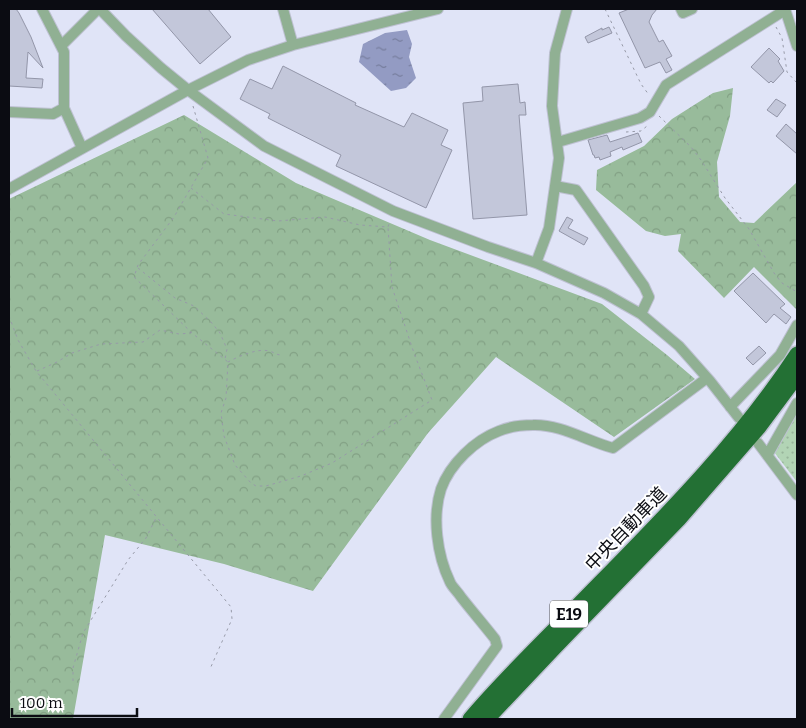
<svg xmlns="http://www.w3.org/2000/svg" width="806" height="728" viewBox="0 0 806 728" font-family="Bitter,'Noto Sans JP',serif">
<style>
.forest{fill:url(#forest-crowns)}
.park{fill:url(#park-dots)}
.water{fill:url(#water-ripples)}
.building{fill:#c3c7da;stroke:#9396a9}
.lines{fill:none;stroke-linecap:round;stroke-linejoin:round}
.minor-casing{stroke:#bec1d2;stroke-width:12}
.highway-casing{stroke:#bec1d2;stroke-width:18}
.path{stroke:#979aa8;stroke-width:1;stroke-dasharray:2.5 4;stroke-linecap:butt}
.minor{stroke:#90b093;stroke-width:10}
.highway{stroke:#237034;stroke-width:15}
.labels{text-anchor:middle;stroke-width:4;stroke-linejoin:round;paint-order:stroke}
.shield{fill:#fff;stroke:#545559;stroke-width:1}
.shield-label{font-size:16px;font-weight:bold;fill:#0b0c12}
.street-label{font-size:18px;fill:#0b0c12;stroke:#fff}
</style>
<defs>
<pattern id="forest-crowns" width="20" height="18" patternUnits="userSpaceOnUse" patternTransform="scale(1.25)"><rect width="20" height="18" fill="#98bb9b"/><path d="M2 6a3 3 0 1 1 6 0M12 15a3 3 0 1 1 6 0" fill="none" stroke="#82a084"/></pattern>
<pattern id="park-dots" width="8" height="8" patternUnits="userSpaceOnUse" patternTransform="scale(1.25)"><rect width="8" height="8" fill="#b2d4b5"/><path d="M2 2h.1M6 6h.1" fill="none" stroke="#98b59b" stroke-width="1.8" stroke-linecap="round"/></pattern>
<pattern id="water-ripples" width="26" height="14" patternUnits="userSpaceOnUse" patternTransform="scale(1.25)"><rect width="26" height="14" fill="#939bc3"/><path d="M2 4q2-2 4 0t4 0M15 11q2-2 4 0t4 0" fill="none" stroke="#767d9d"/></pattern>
</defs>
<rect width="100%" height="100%" fill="#e0e4f7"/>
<path class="forest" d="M733,88l-3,28 -13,46 2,35 21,25 14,1 43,-41v128l-43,-43 -30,31 -46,-47 3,-17 -16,2 -19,-5 -50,-41 1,-20 47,-24 28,-27 41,-26z
M184,115l112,68 134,57 172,64 65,51 28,24 -81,58 -118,-80 -68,76 -115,158 -89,-27 -119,-29 -32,184h-64v-520z"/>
<path class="park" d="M797,408v74l-23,-30z"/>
<path class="water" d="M407,30l5,14 -3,13 7,21 -10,10 -15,3 -32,-29 4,-18 22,-11z"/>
<path class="building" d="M9,9h7l3,4 12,24 12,31 -15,-16 -2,26 17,1 -1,9 -33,-2z
M152,9h56l23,28 -31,27z
M629,9h28l-5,6 -3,7 10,20 4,-2 9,16 -6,3 6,11 -6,3 -6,-11 -15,6 -26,-55z
M609,27l3,6 -24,10 -3,-6 17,-9v2z
M769,48l11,11 -2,2 6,10 -11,12 -2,-2 -2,2 -18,-16z
M283,66l73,37 -1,2 49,22 8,-14 36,17 -7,15 11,5 -26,58 -90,-42 5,-11 -73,-37 2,-4 -30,-15 10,-20 22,10z
M518,84l2,19 5,-1 1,13h-7l8,100 -54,4 -10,-116 20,-2 -1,-14z
M776,99l10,6 -9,12 -10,-7z
M786,124l11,10v20l-21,-18z
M638,133l4,9 -19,8 -1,-3 -12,5 1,4 -11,4 -1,-3 -4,1 -1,-3h-1l-5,-15 19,-5 3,7z
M567,217l6,3 -5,8 20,10 -4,7 -25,-14z
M753,273l32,31 -5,4 11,9 -5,7 -12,-10 -8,9 -32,-32z
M759,346l7,7 -13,12 -7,-7z"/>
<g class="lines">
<g class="minor-casing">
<path id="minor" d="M42,9l22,43v56l18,40
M100,9l26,27 35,32 27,22 76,56 129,65 95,36 48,16 68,30 37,21 38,32 31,35 29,37
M283,9l10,36
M681,9l2,4 9,-4
M785,9l12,37
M61,46l37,-37
M9,112l44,2 11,-6
M558,142l82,-24 10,-6 16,-27 119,-75
M555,186l21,4 68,96 5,11 -8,17
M9,189l179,-99 60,-30 45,-15 145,-36
M536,263l13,-35 10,-70 -7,-52 3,-53 12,-44
M730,407l50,-52 17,-30
M758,443l39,52
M768,454l29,-51
M444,719l53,-73 -2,-7c-11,-14 -23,-28 -34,-42 -3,-5 -9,-10 -11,-15 -13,-27 -18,-65 -9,-93 9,-25 34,-49 58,-58 10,-4 23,-6 34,-6 27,-1 54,16 80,23l94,-70"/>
</g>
<g class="highway-casing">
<path id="highway" d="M470,719c27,-32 58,-63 88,-93 84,-87 173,-171 239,-272
M487,719l69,-73 123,-127 80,-92 38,-51"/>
</g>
<path class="path" d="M605,9l36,75 8,11
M776,27l6,11 5,34 10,11
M193,106l15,52 -34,59 -36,48 -4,12 58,56 36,29 -2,36 -5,15 3,23 11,29 16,18 5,3h10l35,-10 31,-13 100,-63 -18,-47 -22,-66 -4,-60
M659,116l32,31 10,13 24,38 24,31 25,44 8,10 15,9
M626,132l15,-1 6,-5
M191,188l33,26 54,7 47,-4 35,8 28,2 2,-6
M138,268l37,30 19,8 17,16 9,11 7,16 -2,10
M9,316l9,24 18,31 195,236 1,12 -22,50
M228,362c11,-6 30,-14 41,-11 5,1 7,4 12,4
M37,371l20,-9 15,-9 29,-9 42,-2 17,-12 19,4 12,-1
M73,681v-13l10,-35 45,-73 18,-22 10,-20"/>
<use href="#minor" class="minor"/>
<use href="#highway" class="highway"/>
</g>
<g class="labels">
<rect class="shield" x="550" y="600.5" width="38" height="27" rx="4"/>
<g class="shield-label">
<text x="569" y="620">E19</text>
</g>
<g class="street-label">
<text transform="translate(626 529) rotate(-46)" y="6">中央自動車道</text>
</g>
</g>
<rect width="806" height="728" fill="none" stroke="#0b0c12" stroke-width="20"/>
<path d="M12 708v8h125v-8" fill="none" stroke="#0b0c12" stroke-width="2.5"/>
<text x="20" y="708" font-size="15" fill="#0b0c12" stroke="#ffffff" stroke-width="4" paint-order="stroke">100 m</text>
</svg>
